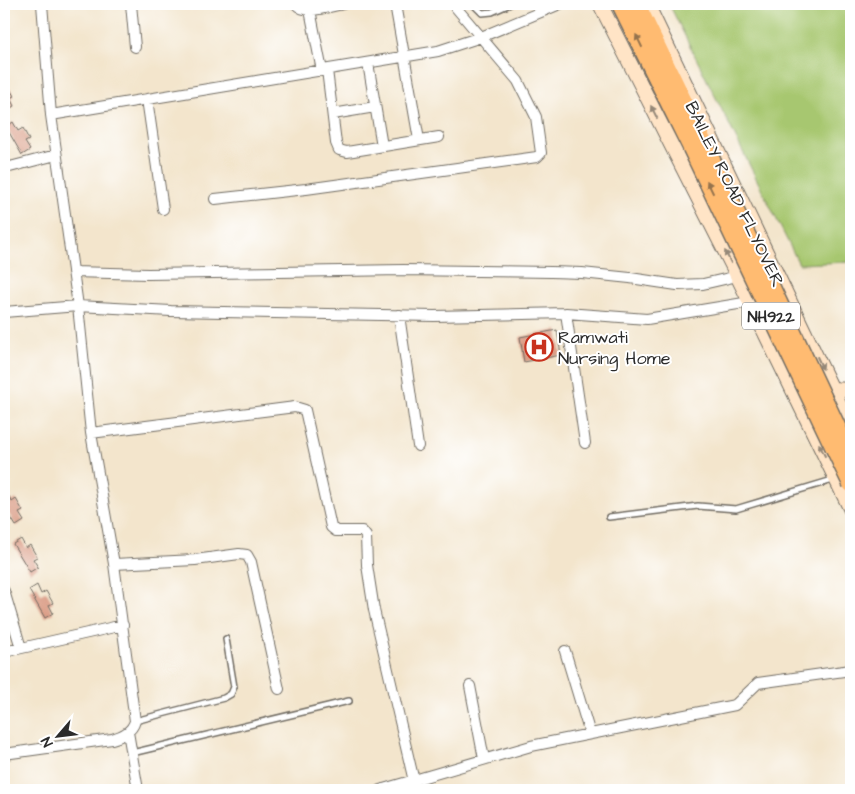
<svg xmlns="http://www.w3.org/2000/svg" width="855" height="794" viewBox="0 0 855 794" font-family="'Architects Daughter',sans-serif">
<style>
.green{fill:#a7c76f;stroke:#69794d}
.building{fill:#da9c85}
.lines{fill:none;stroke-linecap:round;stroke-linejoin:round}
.service-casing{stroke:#716c63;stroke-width:8}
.minor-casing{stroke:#716c63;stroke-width:12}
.secondary-casing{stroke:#716c63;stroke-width:16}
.trunk-casing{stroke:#716c63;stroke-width:19}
.service{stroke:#fff;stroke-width:5}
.minor{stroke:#fff;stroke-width:10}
.secondary{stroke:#ffe4c6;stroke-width:14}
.trunk{stroke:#ffbb71;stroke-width:16}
.trunk-bridge-casing{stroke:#716c63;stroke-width:19;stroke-linecap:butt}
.trunk-bridge{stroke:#ffbb71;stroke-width:16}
.oneway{fill:#95734e}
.oneway2{fill:#958878}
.labels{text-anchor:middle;stroke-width:4;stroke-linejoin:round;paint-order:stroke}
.shield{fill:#fff;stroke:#6b6b6b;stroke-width:1}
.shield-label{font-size:16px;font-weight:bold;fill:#2b2b2b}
.street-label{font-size:18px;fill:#2b2b2b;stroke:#fff}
.poi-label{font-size:18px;fill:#2b2b2b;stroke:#fff;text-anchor:start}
</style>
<rect width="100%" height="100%" fill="#fff"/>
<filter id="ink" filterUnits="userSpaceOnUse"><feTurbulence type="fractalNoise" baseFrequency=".02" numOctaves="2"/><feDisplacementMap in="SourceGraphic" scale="10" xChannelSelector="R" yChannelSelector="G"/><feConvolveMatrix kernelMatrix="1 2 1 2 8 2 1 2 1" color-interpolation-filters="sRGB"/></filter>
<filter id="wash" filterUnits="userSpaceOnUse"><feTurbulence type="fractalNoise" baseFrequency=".0096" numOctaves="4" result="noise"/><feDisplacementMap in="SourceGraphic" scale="20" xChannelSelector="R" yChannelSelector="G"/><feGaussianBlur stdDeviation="1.12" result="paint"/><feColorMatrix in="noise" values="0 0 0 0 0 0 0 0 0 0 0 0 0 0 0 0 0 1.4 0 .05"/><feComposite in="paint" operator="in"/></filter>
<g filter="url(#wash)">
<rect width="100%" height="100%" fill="#f3e5cc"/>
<path class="green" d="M669,4h182v258l-52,2z"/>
<g id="blocks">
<path class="building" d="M4,79l10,17 -4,2 4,8 -8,5 -2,-5z
M13,122l5,9 5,-3 6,12 -4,2 5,8 -8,5 -16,-28z
M557,330l4,25 -37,7 -4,-25z
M4,488l8,14 4,-3 7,12 -4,2 5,8 -8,5 -12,-20z
M21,539l5,9 4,-3 7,12 -4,2 5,8 -8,5 -17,-28z
M37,585l4,9 5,-3 7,12 -4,2 4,8 -8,5 -16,-28z"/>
</g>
</g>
<g filter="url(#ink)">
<use href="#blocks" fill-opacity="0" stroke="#716c63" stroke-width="1"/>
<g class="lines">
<g class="service-casing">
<path id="service" d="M473,4l9,9 10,-1 18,-8
M609,517l89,-11 38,3 100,-30
M135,721l89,-23 7,-4 3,-7 -8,-48
M132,753l217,-52"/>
</g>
<g class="minor-casing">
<path id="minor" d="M131,4l4,43
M296,4c9,12 34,2 47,0
M395,4l24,136
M310,10l12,61
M368,63l14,83
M327,70l9,73 3,7 8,2 92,-15
M147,99l16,110
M333,114l42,-7
M51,115l387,-64 43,-14 79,-33
M4,161l2,7 50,-13
M215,199l91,-10 231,-32 4,-4 -5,-36 -18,-36 -65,-77
M73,272l75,2 255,-4 148,2 31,1 48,5 47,7 26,-1 39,-9
M4,312l74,-6 93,5 263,5 132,-3 81,6 103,-17
M566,313l19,130
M399,315l19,131
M91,433l204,-26 10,3 26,117 5,4h26l4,5 1,29 7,45 42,180
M114,564l81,-4 44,-6 8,1 4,7 28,127
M4,591l17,57
M565,651l25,83
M4,652l119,-27
M470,686l14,73
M128,732l10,58
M4,754l108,-15c10,-3 20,-7 23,-18l-21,-157 -23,-131 -13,-127 -27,-191 -9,-111
M380,790l151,-44 204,-41 23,-22 93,-13"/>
</g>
<g class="secondary-casing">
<path id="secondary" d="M600,4l135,267 116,239
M647,4l204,425
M825,391l7,-2 19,1"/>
</g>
<g class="trunk-casing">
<path id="trunk" d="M620,4l71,144
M637,4l67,139"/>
</g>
<use href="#service" class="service"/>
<use href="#minor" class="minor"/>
<use href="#secondary" class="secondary"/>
<use href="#trunk" class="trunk"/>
<g class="trunk-bridge-casing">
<path id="trunk-bridge" d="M704,143l147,313
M691,148l160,336"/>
</g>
<use href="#trunk-bridge" class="trunk-bridge"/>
</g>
<defs><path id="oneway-solid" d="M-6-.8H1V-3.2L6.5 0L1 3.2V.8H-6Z" transform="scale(1.25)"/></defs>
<g class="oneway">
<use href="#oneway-solid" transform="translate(639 41) rotate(-116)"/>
<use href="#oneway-solid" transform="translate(710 187) rotate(-116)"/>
</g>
<g class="oneway2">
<use href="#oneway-solid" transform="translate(654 112) rotate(-117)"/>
<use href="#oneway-solid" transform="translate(728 257) rotate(-117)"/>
<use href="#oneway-solid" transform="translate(820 363) rotate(65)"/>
<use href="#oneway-solid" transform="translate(822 450) rotate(-116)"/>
</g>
</g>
<defs>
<g id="hospital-ring" transform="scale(1.4375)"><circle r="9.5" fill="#fff" stroke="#c8321e" stroke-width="1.5"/><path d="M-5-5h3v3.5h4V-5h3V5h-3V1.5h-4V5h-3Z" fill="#c8321e"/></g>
</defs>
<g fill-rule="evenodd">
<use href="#hospital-ring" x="539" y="347"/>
</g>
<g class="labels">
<rect class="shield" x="742" y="302.5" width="58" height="27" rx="4"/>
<g class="shield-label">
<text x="771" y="322">NH922</text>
</g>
<g class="street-label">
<text transform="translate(735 194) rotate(64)" y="6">BAILEY ROAD FLYOVER</text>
</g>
<g class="poi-label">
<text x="558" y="343">Ramwati<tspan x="558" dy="21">Nursing Home</tspan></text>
</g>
</g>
<rect width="855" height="794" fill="none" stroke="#fff" stroke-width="20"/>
<g transform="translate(58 736) rotate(242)" stroke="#ffffff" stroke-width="4" paint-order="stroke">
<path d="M0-4L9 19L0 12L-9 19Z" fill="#2b2b2b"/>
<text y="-8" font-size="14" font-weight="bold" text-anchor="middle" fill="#2b2b2b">N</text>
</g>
</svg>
